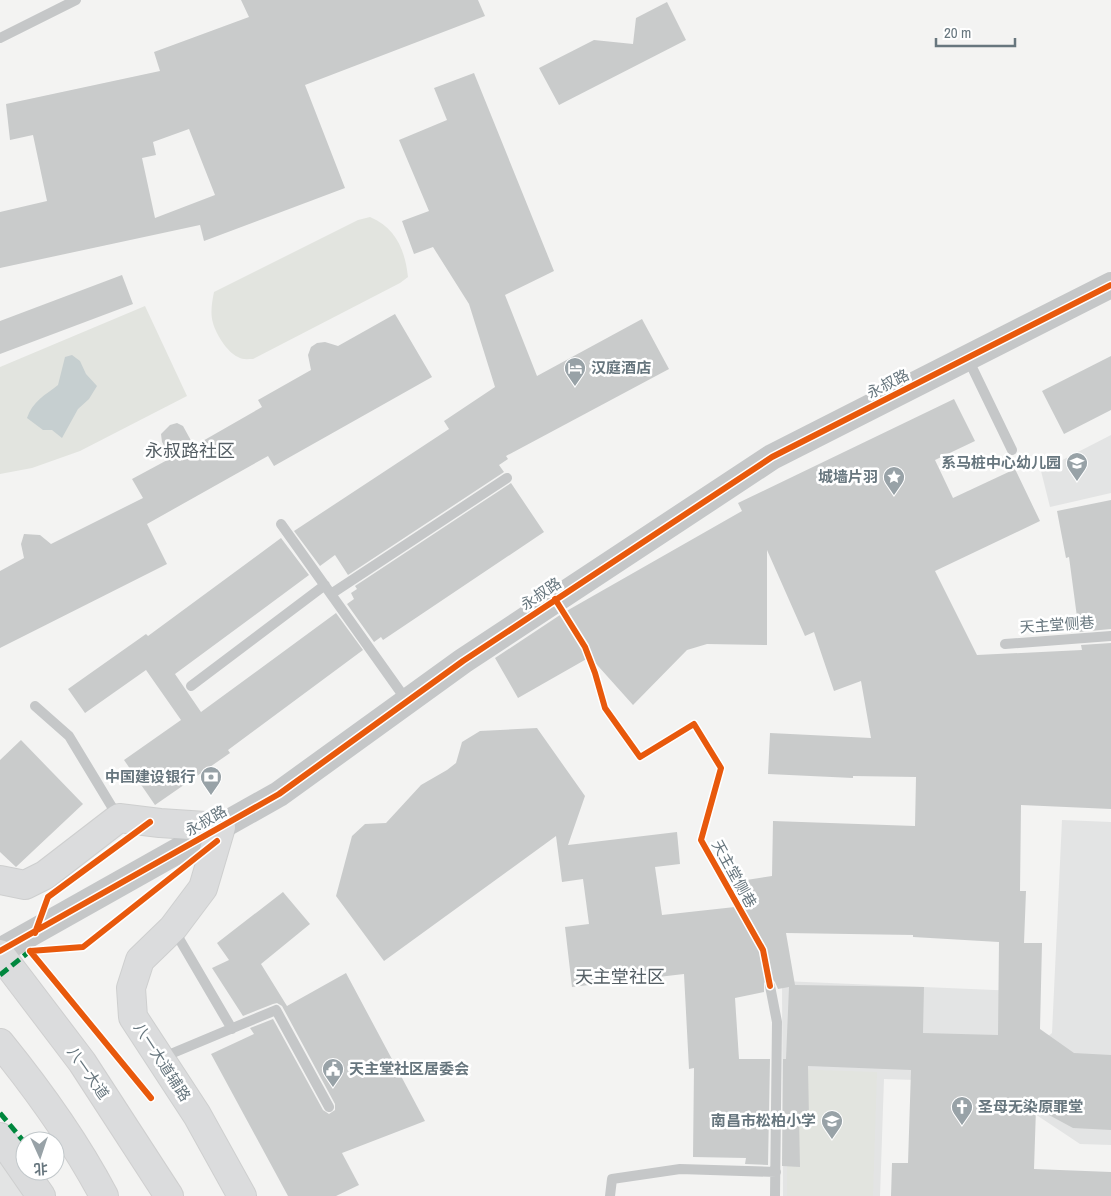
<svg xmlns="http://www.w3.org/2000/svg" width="1111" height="1196" viewBox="0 0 1111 1196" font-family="'Archivo Narrow','Noto Sans SC',sans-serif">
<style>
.built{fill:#e3e4e4}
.green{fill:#e2e4df}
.water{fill:#c6cfd0}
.building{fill:#c9cbcb;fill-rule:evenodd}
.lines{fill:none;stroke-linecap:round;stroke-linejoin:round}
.primary-casing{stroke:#cecfcf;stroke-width:30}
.trunk-casing{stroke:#cfcfcf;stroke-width:30}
.service{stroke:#c5c7c8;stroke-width:10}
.tertiary{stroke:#c5c7c8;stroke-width:26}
.primary{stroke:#dbdcdd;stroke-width:28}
.trunk{stroke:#dbdcdd;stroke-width:28}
.quiet{stroke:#00873e;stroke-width:5;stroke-dasharray:10 5;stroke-linecap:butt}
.cycleway-casing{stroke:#fff;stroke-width:9}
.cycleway{stroke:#e8590c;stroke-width:6}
.labels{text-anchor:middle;stroke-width:5;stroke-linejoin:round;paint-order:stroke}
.poi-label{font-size:15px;font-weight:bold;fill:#67767e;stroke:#fff;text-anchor:end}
.street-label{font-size:15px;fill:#67767e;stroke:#fff}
.quarter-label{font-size:18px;fill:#545e64;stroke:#fff}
</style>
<rect width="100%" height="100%" fill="#f3f3f2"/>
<path class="built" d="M1111,435v58l-61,14 -9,-36z
M1062,820l49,2v323l-31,-1 -63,-42 -2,-39 37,-30z
M782,981l237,10 -10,92 -125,-4 -4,117h-97z
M0,1161l23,35h-23z"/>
<path class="green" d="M370,217c26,11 35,33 38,60l-8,6 -147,76c-5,0 -11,1 -15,-2 -11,-5 -22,-23 -25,-34 -3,-10 -1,-21 1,-31l144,-72z
M145,306l42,90 -107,55 -48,17 -32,6v-107z
M787,1069l90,3 -4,124h-86z"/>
<path class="water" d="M72,355l8,6 6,13 11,12 -8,13 -11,10 -16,29 -10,-8h-9l-16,-12c5,-16 18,-23 31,-33l7,-28z"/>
<path class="building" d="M241,0h237l7,16 -180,69 40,103 -141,53 -4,-16 -200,43v-56l47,-11 -14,-66 -23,5 -4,-36 154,-33 -6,-19 95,-35zM189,129l26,66 -60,23 -13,-60 14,-3 -3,-13z
M667,2l19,38 -127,65 -20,-37 55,-28 39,4 3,-26z
M474,73l80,198 -49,24 32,81 105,-57 27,50 -163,87 2,3 -9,6 5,7 -156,103 -13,-20 -15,11 -26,-35 155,-102 -5,-8 51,-34 -26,-83 -36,-57 -19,7 -12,-33 27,-10 -30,-71 48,-20 -13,-32z
M122,275l11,29 -133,50v-33z
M395,314l37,63 -158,89 -6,-10 -121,68 20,40 -167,84v-77l24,-13 -3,-14 3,-10 16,1 11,9 92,-46 -11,-19 39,-21 -9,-16 -1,-8 9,-9 7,-2 6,3 11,20 68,-39 -4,-7 53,-30 -3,-15 3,-8 6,-4 8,-1 13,4z
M1111,356v54l-47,24 -22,-43z
M954,399l21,42 -40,19 18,38 62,-29 25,52 -105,50 42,84 105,-5 -1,-5 30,-2v166l-90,-4 -1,86h6l-2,52h18l-2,86 34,24 37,2v75l-38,-2 -37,-20 -2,61 77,3v24h-220l1,-33h16l3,-93 -103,-4 1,52h-10l1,49 -18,-1 1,-107h3l3,-72 -11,2 -3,-7 -3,-3 -6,2 -2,2v9l-29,6 4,61h31l-2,106 -23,-1 1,-6 -53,-1 1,-89 -5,1 -5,-95 -112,13 -7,-60 24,-3 -6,-45 -21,3 -6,-46 -172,125 -48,-65 16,-60 13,-12 21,-1 35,-38 26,-15 9,-7 6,-21 18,-11 57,-3 48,68 -17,49 109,-13 3,32 -25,3 7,48 82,-9 -4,-25 32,-5 1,-55 142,5 1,-49 -63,-1v2l-85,-4 2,-41 101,5 -10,-57 -27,10 -20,-59 -9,4 -38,-86v95l-60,-1 -20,6 -54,55 -43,-48 -72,41 -23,-40 68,-45 179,-102 -4,-8zM786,933l127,2v2l86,5 -1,93 -75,-2 1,-46 -129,-2z
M511,483l33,49 -161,108 -2,-3 -7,5 -27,-38 7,-5 -3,-6 6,-4 -2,-3z
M1111,500v129l-32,3 -10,-75 -3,1 -9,-47z
M281,538l28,37 -134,99 26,38 135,-99 27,37 -135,100 2,3 -75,52 -31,-45 57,-40 -35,-50 -61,43 -17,-24 78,-55 2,2z
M21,740l62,64 -67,63 -16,-15v-92z
M283,892l27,32 -49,40 26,42 59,-33 79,148 -83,32 17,32 -23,11h-48l-77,-142 43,-20 -4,-6 23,-9 50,91 6,4 6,-4v-6l-53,-98 -5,-3 -4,1 -30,12 -31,-48 17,-8 -12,-17z"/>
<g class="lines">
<g class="primary-casing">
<path id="primary" d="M0,880l25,5 20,-10 74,-57 41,5 61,4 -18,61 -30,40 -33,32 -9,28 2,29 64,98 45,81
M0,1137l41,59"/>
</g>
<g class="trunk-casing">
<path id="trunk" d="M0,954l82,108 87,134
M0,1043c39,48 75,98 104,153"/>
</g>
<path class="service" d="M0,38l76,-38
M968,359l44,91
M281,524l126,177
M331,594l176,-116
M1005,644l106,-8
M191,686l134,-101
M35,706l34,30 49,81
M174,930l58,99
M770,986l7,36 -2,174
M161,1058l115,-48 53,97
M610,1196l2,-17 68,-10 96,3"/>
<path class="tertiary" d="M0,951l279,-157 184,-133 309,-204 339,-172"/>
<use href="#primary" class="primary"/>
<use href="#trunk" class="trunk"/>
<path class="quiet" d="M0,975l30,-24
M0,1113l25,30"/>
<g class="cycleway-casing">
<path id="cycleway" d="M555,599l30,48 10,26 10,35 35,49 54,-33 27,44 -20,72 62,110 7,36
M35,933l13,-36 102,-75
M0,951l279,-157 184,-133 309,-204 339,-172
M30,951l53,-4 134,-106
M30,951l121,147"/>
</g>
<use href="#cycleway" class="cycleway"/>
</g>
<defs>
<g id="hotel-pin" transform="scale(1.125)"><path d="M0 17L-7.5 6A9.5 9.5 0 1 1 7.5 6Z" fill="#98a2a7" stroke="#fff"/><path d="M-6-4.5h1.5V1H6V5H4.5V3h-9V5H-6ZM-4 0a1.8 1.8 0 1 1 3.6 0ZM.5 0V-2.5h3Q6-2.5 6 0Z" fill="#fff"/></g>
<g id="school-pin" transform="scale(1.125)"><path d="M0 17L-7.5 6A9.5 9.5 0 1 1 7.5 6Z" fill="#98a2a7" stroke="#fff"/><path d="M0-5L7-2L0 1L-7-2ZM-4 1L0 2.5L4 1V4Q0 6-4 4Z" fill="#fff"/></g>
<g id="sight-pin" transform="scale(1.125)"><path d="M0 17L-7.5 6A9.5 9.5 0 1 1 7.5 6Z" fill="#98a2a7" stroke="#fff"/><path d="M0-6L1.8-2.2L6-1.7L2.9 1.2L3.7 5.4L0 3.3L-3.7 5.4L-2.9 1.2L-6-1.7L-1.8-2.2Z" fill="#fff"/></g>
<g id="bank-pin" transform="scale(1.125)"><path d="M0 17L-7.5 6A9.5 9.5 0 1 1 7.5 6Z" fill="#98a2a7" stroke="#fff"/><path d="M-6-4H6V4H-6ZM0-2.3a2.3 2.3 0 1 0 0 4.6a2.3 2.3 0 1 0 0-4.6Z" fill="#fff"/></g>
<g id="civic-pin" transform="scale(1.125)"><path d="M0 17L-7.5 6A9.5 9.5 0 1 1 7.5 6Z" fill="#98a2a7" stroke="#fff"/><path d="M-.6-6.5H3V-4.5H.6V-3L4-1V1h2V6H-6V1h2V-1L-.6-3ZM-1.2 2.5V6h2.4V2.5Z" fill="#fff"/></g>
<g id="church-pin" transform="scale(1.125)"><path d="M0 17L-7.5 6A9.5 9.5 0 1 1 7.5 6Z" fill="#98a2a7" stroke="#fff"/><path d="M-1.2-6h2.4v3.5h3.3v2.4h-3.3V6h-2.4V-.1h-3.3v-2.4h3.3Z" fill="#fff"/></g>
</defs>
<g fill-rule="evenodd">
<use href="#hotel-pin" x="575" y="368"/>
<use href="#school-pin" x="1077" y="463"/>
<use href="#sight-pin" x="894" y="477"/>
<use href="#bank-pin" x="211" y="777"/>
<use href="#civic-pin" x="333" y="1069"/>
<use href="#church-pin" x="962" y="1107"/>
<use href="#school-pin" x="832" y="1121"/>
</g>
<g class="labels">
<g class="poi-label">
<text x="591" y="373" text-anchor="start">汉庭酒店</text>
<text x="1061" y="468">系马桩中心幼儿园</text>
<text x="878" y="482">城墙片羽</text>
<text x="195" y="782">中国建设银行</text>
<text x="349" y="1074" text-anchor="start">天主堂社区居委会</text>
<text x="978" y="1112" text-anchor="start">圣母无染原罪堂</text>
<text x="816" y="1126">南昌市松柏小学</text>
</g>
<g class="street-label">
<text transform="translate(888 384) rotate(-27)" y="5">永叔路</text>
<text transform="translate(541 594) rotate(-34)" y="5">永叔路</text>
<text transform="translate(1057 625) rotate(-4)" y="5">天主堂侧巷</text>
<text transform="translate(206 821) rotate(-30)" y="5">永叔路</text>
<text transform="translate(734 874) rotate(61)" y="5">天主堂侧巷</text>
<text transform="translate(162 1062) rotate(57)" y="5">八一大道辅路</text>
<text transform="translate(88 1073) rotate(55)" y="5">八一大道</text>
</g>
<g class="quarter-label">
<text x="190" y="457">永叔路社区</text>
<text x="620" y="983">天主堂社区</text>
</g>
</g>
<g transform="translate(40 1156) rotate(177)"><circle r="24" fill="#ffffff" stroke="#c2c8cb"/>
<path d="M0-4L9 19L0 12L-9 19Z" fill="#98a2a7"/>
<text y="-8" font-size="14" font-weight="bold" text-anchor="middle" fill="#67767e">北</text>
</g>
<path d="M936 38v8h79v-8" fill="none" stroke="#67767e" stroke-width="2.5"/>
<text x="944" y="38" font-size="15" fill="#67767e" stroke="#ffffff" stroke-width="4" paint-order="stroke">20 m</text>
</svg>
